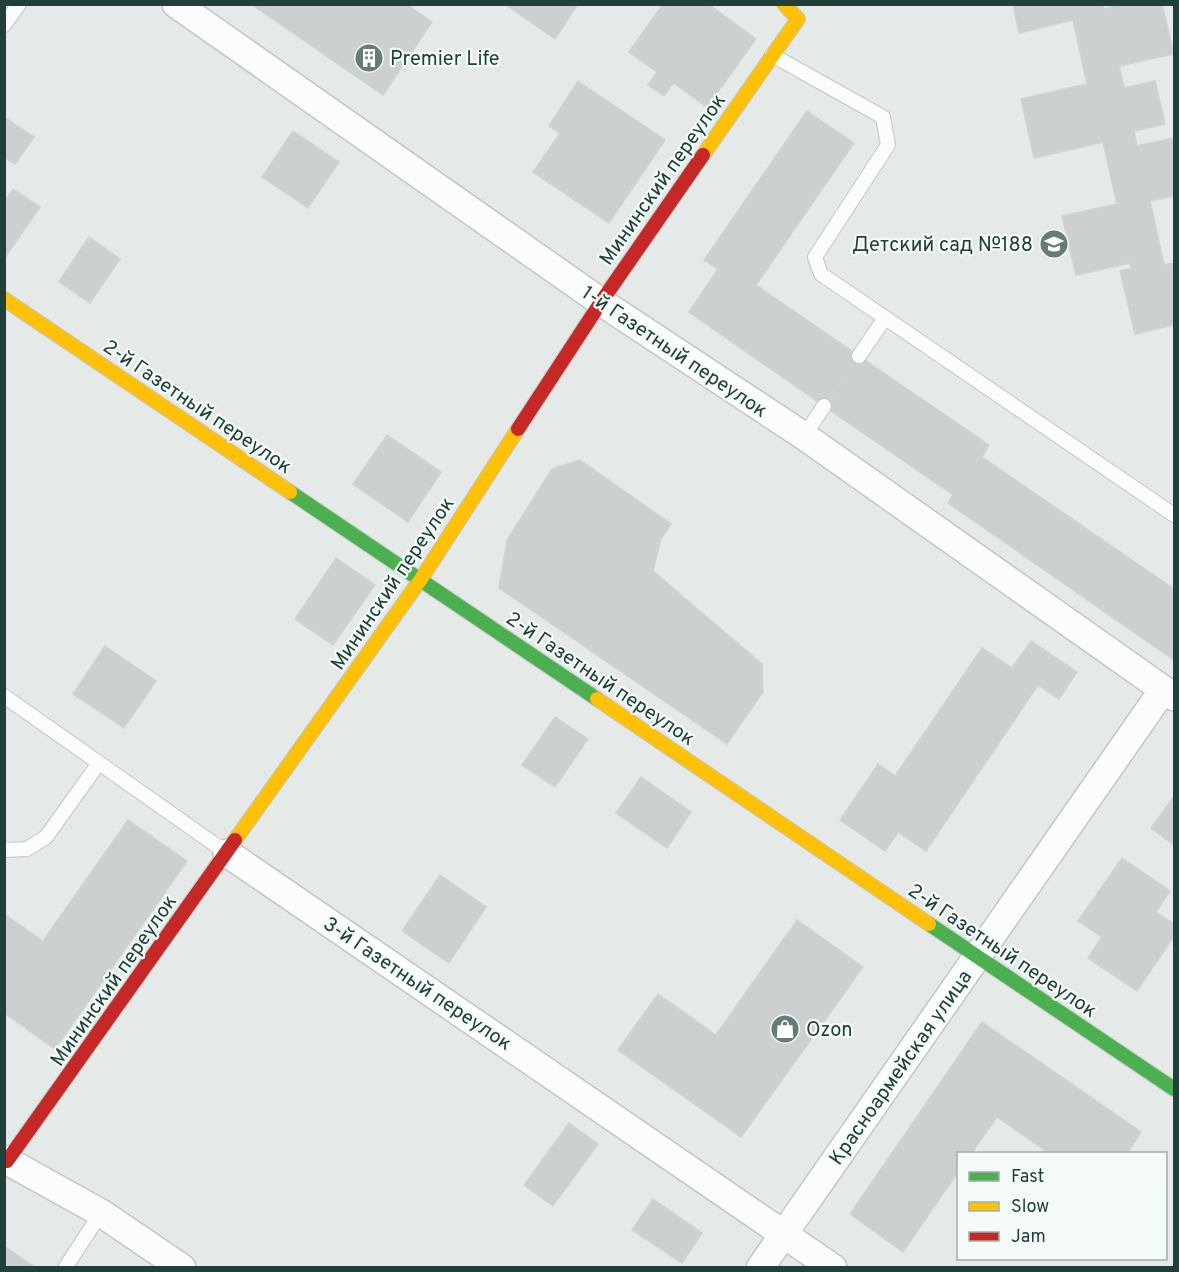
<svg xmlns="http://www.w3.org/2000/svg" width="1179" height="1272" viewBox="0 0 1179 1272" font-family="Overpass,sans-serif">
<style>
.building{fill:#ccd1d0;stroke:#ced4d2;stroke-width:1.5}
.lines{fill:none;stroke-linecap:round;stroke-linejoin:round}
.lane-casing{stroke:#c2c7c6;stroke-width:16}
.street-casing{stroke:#c2c7c6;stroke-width:30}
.fast-casing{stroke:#c0c8c6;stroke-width:16}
.slow-casing{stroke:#c0c8c6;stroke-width:16}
.jam-casing{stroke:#c0c8c6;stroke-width:16}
.lane{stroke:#fbfcfc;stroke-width:14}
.street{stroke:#fbfcfc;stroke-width:27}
.fast{stroke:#4caf50;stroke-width:14}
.slow{stroke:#ffc107;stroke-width:14}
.jam{stroke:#c62828;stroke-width:14}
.labels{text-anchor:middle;stroke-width:4.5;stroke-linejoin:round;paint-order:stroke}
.poi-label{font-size:20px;fill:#21403c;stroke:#f3faf7;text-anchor:start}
.street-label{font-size:20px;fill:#21403c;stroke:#f3faf7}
</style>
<rect width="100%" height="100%" fill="#e5eae9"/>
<path class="building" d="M251,4h155l26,18 -49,73z
M505,4h73l-23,35z
M663,4h45l48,35 -49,68 -34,-24 -9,13 -16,-11 9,-13 -28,-20z
M1013,4h90l1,5 20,-5h38l12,50 -55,12 5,22 31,-7 10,43 -31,7 3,15 37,-8v58l-24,5 14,64 10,-2v62l-39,9 -15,-63 11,-3 -1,-5 -54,12 -14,-59 55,-12 -14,-62 -69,16 -13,-59 66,-15 -14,-64 -54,13z
M578,81l87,59 -56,83 -76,-51 27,-39 -11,-7z
M807,111l47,32 -98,142 103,71 -35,50 -135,-94 29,-43 -14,-9z
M4,117l30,20 -19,27 -11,-7z
M293,131l46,31 -31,46 -46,-31z
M13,189l27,18 -36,52v-57z
M89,237l31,22 -30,44 -31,-21z
M859,356l130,89 -7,12 192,132v71l-226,-157 5,-8 -129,-89z
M387,435l54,37 -33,50 -55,-38z
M580,460l91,64 -10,15 -8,32 109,93 1,28 -36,52 -228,-156 8,-48 45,-71z
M336,558l39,27 -42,60 -38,-26z
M1031,641l46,31 -18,27 -21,-14 -112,166 -28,-19 -13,19 -45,-31 38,-56 17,12 87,-128 30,20z
M105,646l51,35 -32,47 -51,-34z
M555,717l33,22 -33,48 -33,-22z
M641,777l50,35 -24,36 -51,-35z
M1174,796v49l-23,-17z
M128,820l59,41 -132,188 -51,-36v-99l39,27z
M1122,858l48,33 -14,21 18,12v12l-37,55 -49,-33 14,-21 -24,-16z
M440,875l46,32 -37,56 -47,-32z
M797,920l66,47 -122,170 -123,-87 40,-56 58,41z
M982,1022l159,110 -14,22h-77l-53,-37 -26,37h-13v18l-55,80 -53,-38z
M569,1123l29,21 -45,62 -29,-21z
M653,1199l49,34 -20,30 -50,-33z
M4,1246l32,22h-32z"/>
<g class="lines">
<g class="lane-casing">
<path id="lane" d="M4,25l15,-21
M772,55l111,62 5,28 -73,112 6,17 353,241
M859,356l26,-38
M804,436l20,-30
M4,696l223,157
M4,849l3,1 20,-1 19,-12 53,-74
M65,1268l36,-55"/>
</g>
<g class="street-casing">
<path id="street" d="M176,4l425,298 203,134 370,261
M227,853l606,415
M4,1159l97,54 81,55
M760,1268l403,-578"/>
</g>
<g class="fast-casing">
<path id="fast" d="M290,492l307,207
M929,924l245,165"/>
</g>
<g class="slow-casing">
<path id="slow" d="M703,155l95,-136 -14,-15
M4,299l286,193
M597,699l332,225
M235,840l186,-261 97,-150"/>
</g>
<g class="jam-casing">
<path id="jam" d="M518,429l83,-127 102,-147
M7,1161l228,-321"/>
</g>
<use href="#lane" class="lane"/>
<use href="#street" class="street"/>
<use href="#fast" class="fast"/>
<use href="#slow" class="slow"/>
<use href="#jam" class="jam"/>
</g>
<defs>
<g id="building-disc" transform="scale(1.5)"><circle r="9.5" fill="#667c79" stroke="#f3faf7"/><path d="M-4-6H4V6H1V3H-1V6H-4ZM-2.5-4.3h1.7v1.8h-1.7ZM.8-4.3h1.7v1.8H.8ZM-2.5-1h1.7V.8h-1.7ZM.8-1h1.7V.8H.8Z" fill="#fff"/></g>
<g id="school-disc" transform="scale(1.5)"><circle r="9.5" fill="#667c79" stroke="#f3faf7"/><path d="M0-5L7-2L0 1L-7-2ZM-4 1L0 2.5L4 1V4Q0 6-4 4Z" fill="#fff"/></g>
<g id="shop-disc" transform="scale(1.5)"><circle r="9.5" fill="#667c79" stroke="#f3faf7"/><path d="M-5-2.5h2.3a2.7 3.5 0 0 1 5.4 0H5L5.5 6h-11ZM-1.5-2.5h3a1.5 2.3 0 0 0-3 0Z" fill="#fff"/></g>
</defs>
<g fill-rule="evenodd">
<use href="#building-disc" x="369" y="58"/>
<use href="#school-disc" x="1054" y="244"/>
<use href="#shop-disc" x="785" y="1029"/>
</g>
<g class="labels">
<g class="poi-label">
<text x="390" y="65">Premier Life</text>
<text x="1033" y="251" text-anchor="end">Детский сад №188</text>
<text x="806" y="1036">Ozon</text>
</g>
<g class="street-label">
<text transform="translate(662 179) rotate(-55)" y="7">Мининский переулок</text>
<text transform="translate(675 351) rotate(34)" y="7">1-й Газетный переулок</text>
<text transform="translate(198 406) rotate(34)" y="7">2-й Газетный переулок</text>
<text transform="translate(392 583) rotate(-56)" y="7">Мининский переулок</text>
<text transform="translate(601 678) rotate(34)" y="7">2-й Газетный переулок</text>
<text transform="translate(1003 950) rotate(34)" y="7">2-й Газетный переулок</text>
<text transform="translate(113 980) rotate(-55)" y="7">Мининский переулок</text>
<text transform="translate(418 983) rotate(34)" y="7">3-й Газетный переулок</text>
<text transform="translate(900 1067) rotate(-55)" y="7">Красноармейская улица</text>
</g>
</g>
<rect width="1179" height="1272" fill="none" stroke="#21403c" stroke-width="12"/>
<rect x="957" y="1152" width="210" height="108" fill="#f3faf7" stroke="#9fb0ac" stroke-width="1.5"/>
<rect x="969" y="1172" width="30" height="9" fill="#4caf50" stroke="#9fb0ac" stroke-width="1.5"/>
<text x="1011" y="1182" font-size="18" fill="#21403c">Fast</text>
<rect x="969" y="1202" width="30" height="9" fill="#ffc107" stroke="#9fb0ac" stroke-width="1.5"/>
<text x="1011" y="1212" font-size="18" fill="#21403c">Slow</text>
<rect x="969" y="1232" width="30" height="9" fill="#c62828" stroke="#9fb0ac" stroke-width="1.5"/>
<text x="1011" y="1242" font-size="18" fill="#21403c">Jam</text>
</svg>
